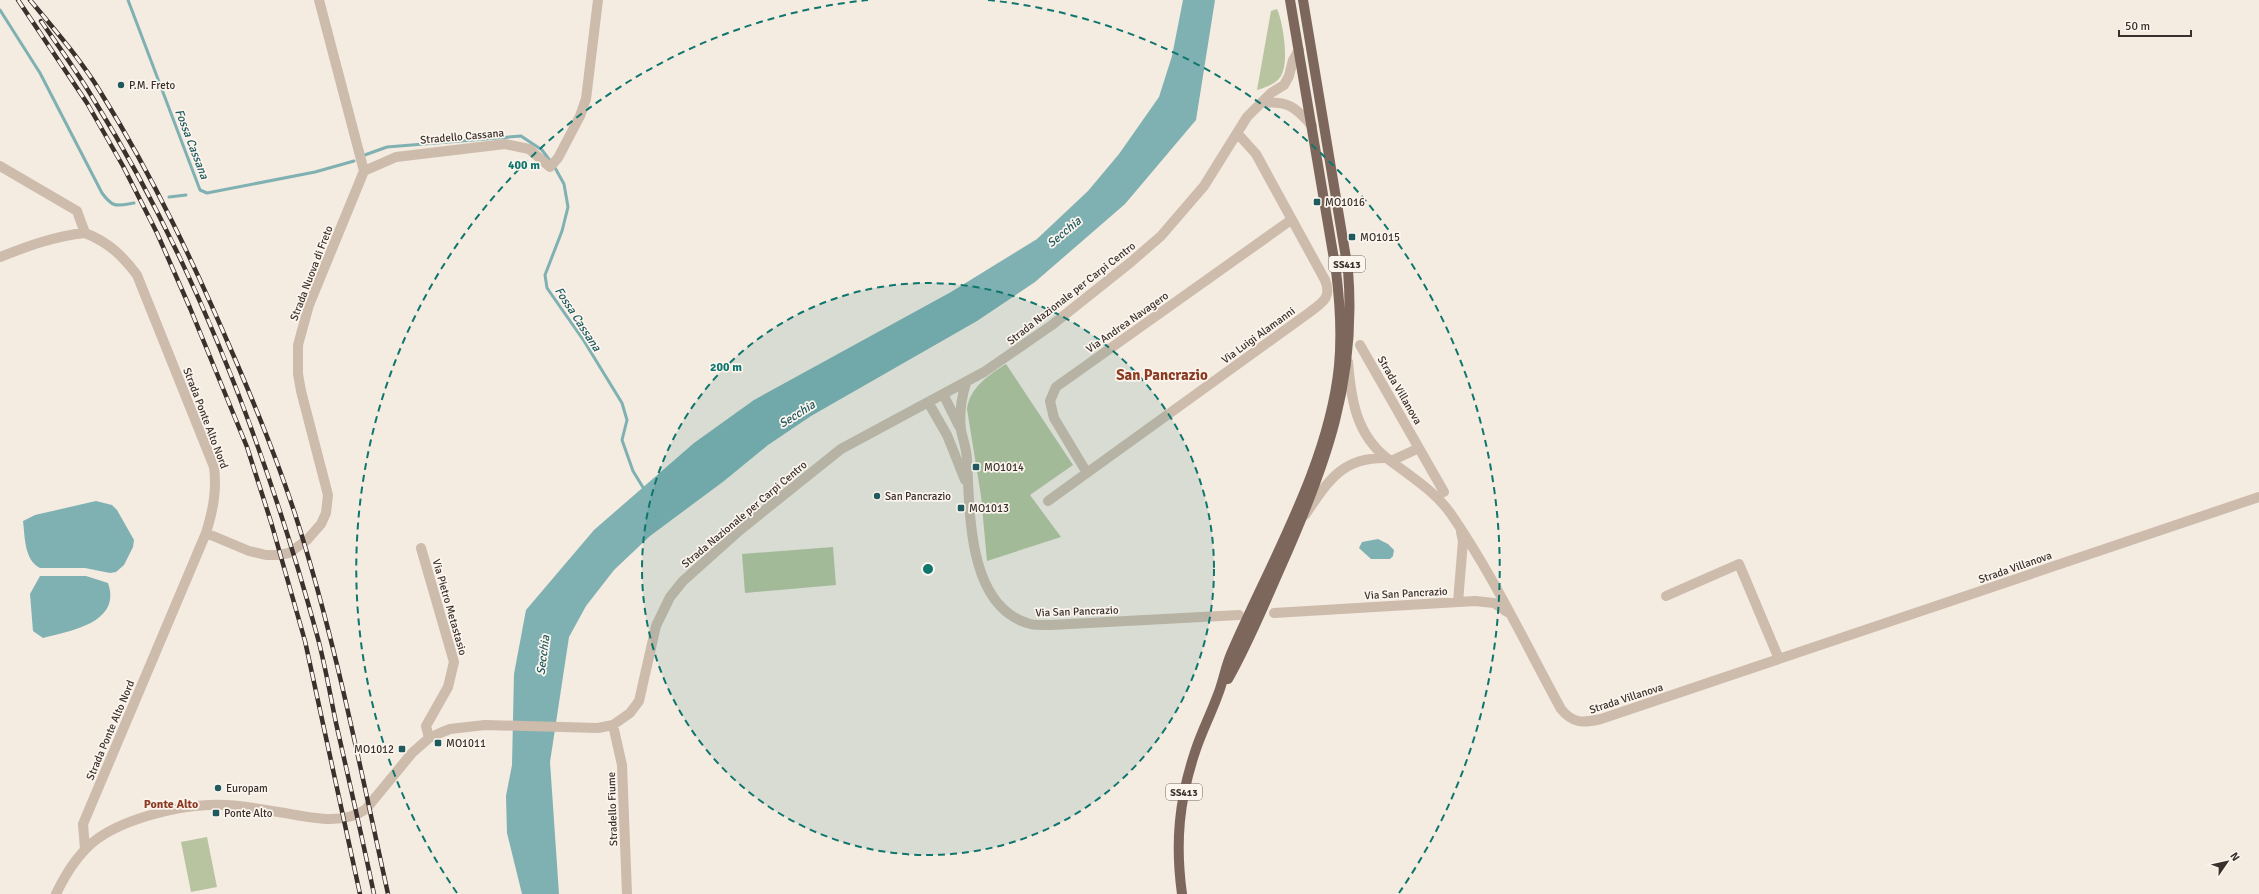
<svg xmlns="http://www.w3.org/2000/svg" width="2259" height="894" viewBox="0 0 2259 894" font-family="Signika,sans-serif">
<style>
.green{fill:#b8c4a0}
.water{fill:#7fb0b2}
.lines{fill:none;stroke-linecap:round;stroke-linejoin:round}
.stream{stroke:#7fb0b2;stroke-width:3}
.minor{stroke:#cdbbac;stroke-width:10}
.major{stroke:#7d675c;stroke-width:10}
.rail-casing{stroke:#3b302b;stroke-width:4.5}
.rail{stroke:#fbf5ee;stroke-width:3;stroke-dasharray:9;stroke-linecap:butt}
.ring{fill:none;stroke:#0f766e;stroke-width:2;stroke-dasharray:7 5}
.poi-dot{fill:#1f5a5e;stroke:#fbf5ee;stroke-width:1.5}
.labels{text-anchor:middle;stroke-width:3.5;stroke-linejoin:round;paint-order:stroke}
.shield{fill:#fbf5ee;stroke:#756b66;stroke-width:1}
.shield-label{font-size:10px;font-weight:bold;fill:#3b302b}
.poi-label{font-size:11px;fill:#3b302b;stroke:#fbf5ee;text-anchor:start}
.street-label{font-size:11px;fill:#3b302b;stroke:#fbf5ee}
.water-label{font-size:12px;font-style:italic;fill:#1f5a5e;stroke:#fbf5ee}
.neighbourhood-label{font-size:12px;font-weight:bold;fill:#8c3b22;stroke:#fbf5ee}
.district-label{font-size:15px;font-weight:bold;fill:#8c3b22;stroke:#fbf5ee}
.centre{fill:#0f766e;stroke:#fbf5ee;stroke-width:2}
.ring-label{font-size:12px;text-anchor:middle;font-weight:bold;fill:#0f766e;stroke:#fbf5ee;stroke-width:3.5;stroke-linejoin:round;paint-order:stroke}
</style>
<rect width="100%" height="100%" fill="#f4ebe1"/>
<path class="green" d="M1277,9c6,13 11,48 6,62 -3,12 -16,16 -26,19l14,-79z
M1006,364l67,101 -43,30 31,42 -74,24 -6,-65 -14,-87c3,-22 22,-34 39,-45z
M833,547l3,38 -91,8 -3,-39z
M207,837l10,50 -26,5 -10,-50z"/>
<path class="water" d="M1183,0h32l-19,120 -71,84 -90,78 -58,39 -166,95 -43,29 -44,36 -74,55 -36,34 -28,36 -17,31 -19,125 9,132h-37l-15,-61 -1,-37 6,-31 2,-91 12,-64 68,-80 100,-87 60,-43 197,-108 86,-53 51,-48 31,-37 40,-57 13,-41z
M96,501l16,4 5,5 17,30 -1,7 -9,18 -8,7 -6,1 -25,-5h-45c-16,-8 -15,-32 -17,-47l12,-6z
M1378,539l10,5 6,6 -1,6 -3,3h-19l-12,-11 3,-6z
M40,576h46l22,7c14,40 -38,48 -65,55l-10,-7 -3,-37z"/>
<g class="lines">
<path class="stream" d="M128,0l72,190 7,3 108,-21 39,-11
M0,10l40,63 62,120c11,15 14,13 32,10
M362,156l25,-9 134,-11 21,14 9,12
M554,166l10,18 4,23 -6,24 -17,44 2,13 37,53 38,62 5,17 -5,20 11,31 11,18
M169,197l17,-2"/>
<path class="minor" d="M1261,103c26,-3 35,4 51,23
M0,166l77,45 8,22c23,9 37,22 52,42l77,192c3,24 -1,43 -8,66l-123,291 2,25
M364,171l32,-14 109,-13 24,5 21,18 8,-9 22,-42 6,-17 12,-99
M0,257c28,-11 55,-21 85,-24
M1360,345l84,147
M1348,362c3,37 8,73 40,97 22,17 47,32 63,55 42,61 75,131 110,195 12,15 22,14 40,10l658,-222
M966,383c-5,16 -7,31 -5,47 2,10 6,20 6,30 3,51 0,144 60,163 7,3 16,2 24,2l188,-10
M943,394l16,32
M928,402l19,33 18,45
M1391,461l28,-13
M1087,473l-33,-55 -4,-17 6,-14 235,-167
M1048,501l262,-189c13,-10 22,-15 15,-32l-69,-126 -18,-20
M1305,515c23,-33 36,-58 81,-57
M206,533l43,18 17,4h12l11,-2 18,-13 14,-16 5,-11 2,-18 -27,-104 -3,-17v-29l11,-40 55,-134 -45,-171
M421,548l33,114 -6,25 -22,39 3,12
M1666,596l73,-32 40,95
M1458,602l5,-61 -2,-9
M1274,613l201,-12 19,2 13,9
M613,725l9,40 5,129
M56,894c9,-19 20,-37 36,-51 27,-23 83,-37 117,-38 21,-1 42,2 63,6 30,4 68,17 94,-2l46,-56 17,-15 11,-5 10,-4 35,-4 113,3 15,-3 17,-12 9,-12 17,-75 14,-29 13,-16 57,-51 101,-81 143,-77 68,-47 79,-63 30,-26 43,-50 43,-69 24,-24 13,-8 5,-9 4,-16 6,-10"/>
<path class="major" d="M1228,679c21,-37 37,-77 54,-115 44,-99 75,-184 66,-294l-45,-270
M1182,894c-7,-51 -3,-94 13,-142 6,-19 15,-36 22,-55 6,-14 8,-29 14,-43 39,-91 98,-189 108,-288 3,-32 1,-63 -3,-95l-46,-271"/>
<g class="rail-casing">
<path id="rail" d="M18,0l69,103 36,63 34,67 33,75 57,139 24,75 34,119 55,253
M30,0c25,30 51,60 71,93 53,85 95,175 134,266 22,51 43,103 60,155 40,124 65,253 93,380
M41,21c18,26 37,52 53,79 102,164 172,349 223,535 8,29 13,59 19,88 13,57 26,114 38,171"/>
</g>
<use href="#rail" class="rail"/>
</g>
<circle cx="928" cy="569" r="286" fill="#0f766e" fill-opacity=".12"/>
<g class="ring">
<circle cx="928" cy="569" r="286"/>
<path d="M457 893A572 572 0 0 1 868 0M988 0A572 572 0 0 1 1399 893"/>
</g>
<g class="poi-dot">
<circle cx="121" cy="85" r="4"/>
<rect x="1313" y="198" width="8" height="8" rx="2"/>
<rect x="1348" y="233" width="8" height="8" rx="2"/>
<rect x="972" y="463" width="8" height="8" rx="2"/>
<circle cx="877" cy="496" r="4"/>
<rect x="957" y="504" width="8" height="8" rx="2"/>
<rect x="434" y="739" width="8" height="8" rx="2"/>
<rect x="398" y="745" width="8" height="8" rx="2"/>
<circle cx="218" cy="788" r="4"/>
<rect x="212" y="809" width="8" height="8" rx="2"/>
</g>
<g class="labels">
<g class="shield">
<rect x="1329" y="256" width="36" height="16" rx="3"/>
<rect x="1166" y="784" width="36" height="16" rx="3"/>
</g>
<g class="shield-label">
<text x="1347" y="268">SS413</text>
<text x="1184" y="796">SS413</text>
</g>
<g class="poi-label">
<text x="129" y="89">P.M. Freto</text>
<text x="1325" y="206">MO1016</text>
<text x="1360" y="241">MO1015</text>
<text x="984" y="471">MO1014</text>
<text x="885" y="500">San Pancrazio</text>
<text x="969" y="512">MO1013</text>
<text x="446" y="747">MO1011</text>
<text x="394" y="753" text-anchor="end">MO1012</text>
<text x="226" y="792">Europam</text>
<text x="224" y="817">Ponte Alto</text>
</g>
<g class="street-label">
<text transform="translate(462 136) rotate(-5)" y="4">Stradello Cassana</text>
<text transform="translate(311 273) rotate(-69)" y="4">Strada Nuova di Freto</text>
<text transform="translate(1071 293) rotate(-38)" y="4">Strada Nazionale per Carpi Centro</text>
<text transform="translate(1127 322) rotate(-35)" y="4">Via Andrea Navagero</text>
<text transform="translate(1258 335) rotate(-36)" y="4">Via Luigi Alamanni</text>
<text transform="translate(1400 390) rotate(60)" y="4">Strada Villanova</text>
<text transform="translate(206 418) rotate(69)" y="4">Strada Ponte Alto Nord</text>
<text transform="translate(744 514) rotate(-40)" y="4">Strada Nazionale per Carpi Centro</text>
<text transform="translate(2015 567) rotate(-19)" y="4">Strada Villanova</text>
<text transform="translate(1406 593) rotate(-3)" y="4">Via San Pancrazio</text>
<text transform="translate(450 607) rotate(74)" y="4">Via Pietro Metastasio</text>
<text transform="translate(1077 611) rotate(-2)" y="4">Via San Pancrazio</text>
<text transform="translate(1626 698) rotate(-18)" y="4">Strada Villanova</text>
<text transform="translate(110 730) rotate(-67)" y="4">Strada Ponte Alto Nord</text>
<text transform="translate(612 809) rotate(-92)" y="4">Stradello Fiume</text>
</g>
<g class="water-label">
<text transform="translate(192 144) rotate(69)" y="4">Fossa Cassana</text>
<text transform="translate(1064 232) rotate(-40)" y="4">Secchia</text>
<text transform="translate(578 319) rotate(57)" y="4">Fossa Cassana</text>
<text transform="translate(797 414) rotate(-32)" y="4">Secchia</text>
<text transform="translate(543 655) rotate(-83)" y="4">Secchia</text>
</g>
<g class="neighbourhood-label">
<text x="171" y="808">Ponte Alto</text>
</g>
<g class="district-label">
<text x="1162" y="380">San Pancrazio</text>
</g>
</g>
<circle cx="928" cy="569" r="6" class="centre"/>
<g class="ring-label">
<text x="524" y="169">400 m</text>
<text x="726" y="371">200 m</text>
</g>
<g transform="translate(2227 862) rotate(56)" stroke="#fbf5ee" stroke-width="3" paint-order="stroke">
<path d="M0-3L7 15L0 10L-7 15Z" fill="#3b302b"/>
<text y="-6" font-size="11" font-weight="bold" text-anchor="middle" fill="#3b302b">N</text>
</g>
<path d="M2119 30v6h72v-6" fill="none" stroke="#3b302b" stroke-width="2"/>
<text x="2125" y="30" font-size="12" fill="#3b302b" stroke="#fbf5ee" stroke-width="3" paint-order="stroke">50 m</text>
</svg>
